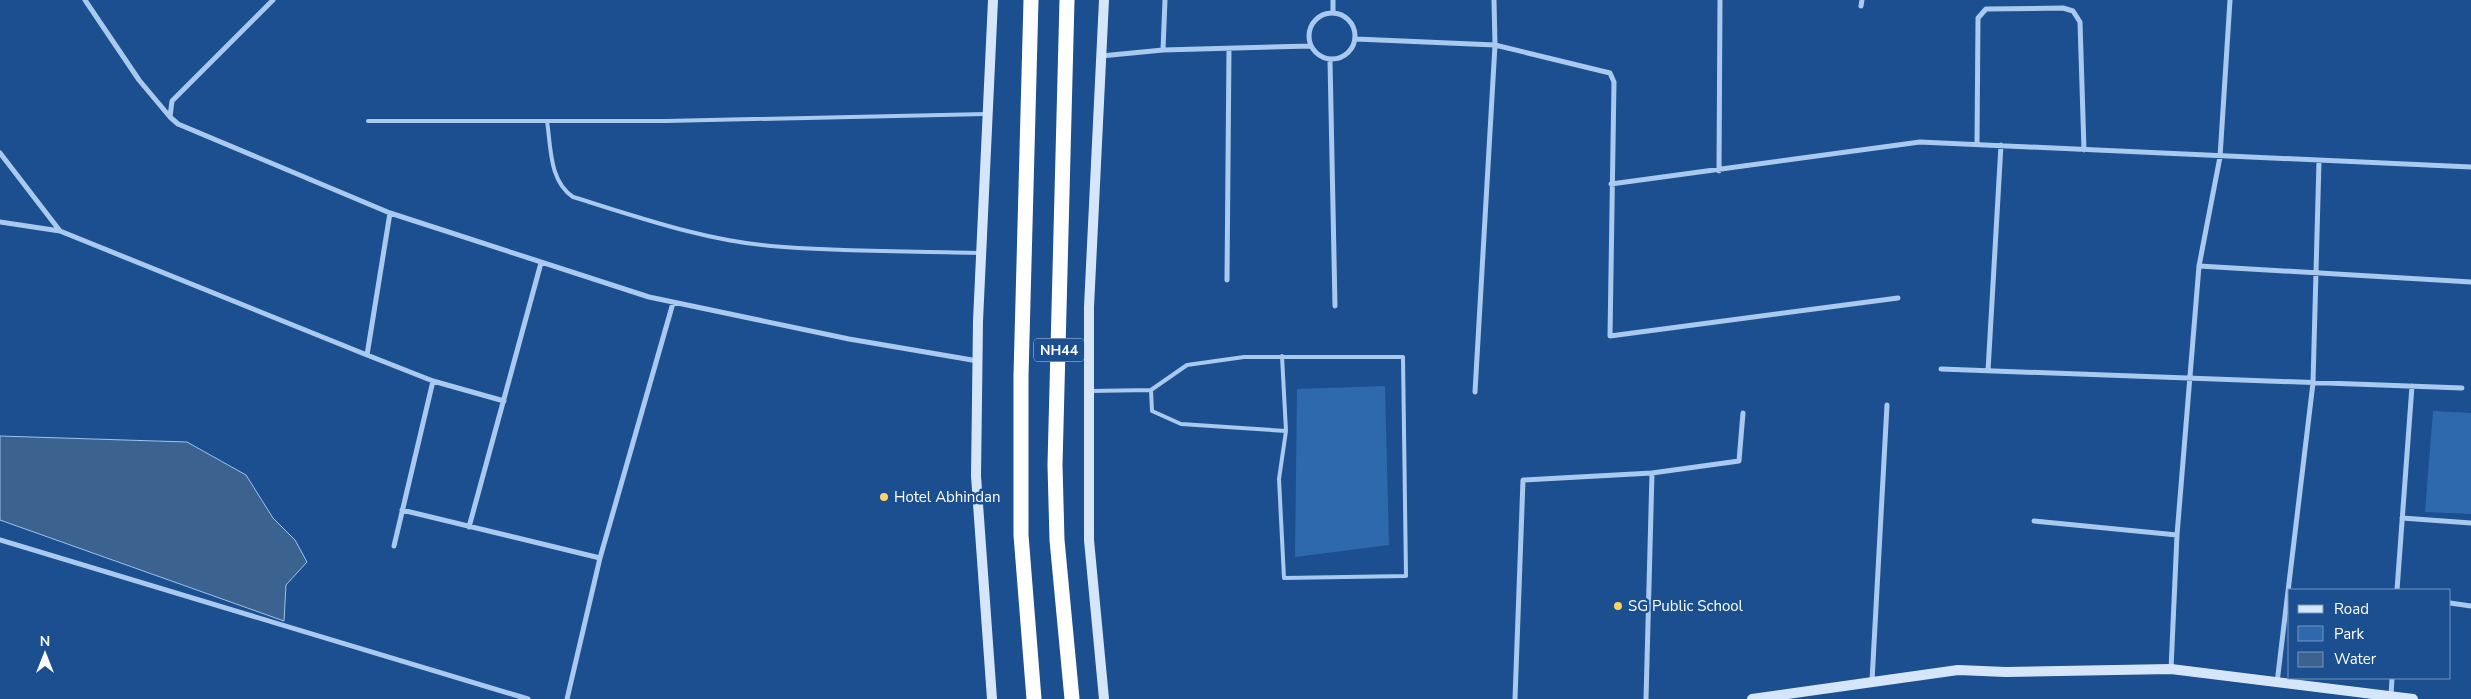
<svg xmlns="http://www.w3.org/2000/svg" width="2471" height="699" viewBox="0 0 2471 699" font-family="'Nunito Sans',sans-serif">
<style>
.green{fill:#2e69ad}
.water{fill:#3c6290;stroke:#9cc4f0}
.lines{fill:none;stroke-linecap:round;stroke-linejoin:round}
.lane{stroke:#a9c9ee;stroke-width:4}
.street{stroke:#a9c9ee;stroke-width:5}
.secondary{stroke:#d6e6fa;stroke-width:10}
.highway{stroke:#fff;stroke-width:15}
.poi-dot{fill:#ffd166;stroke:#1b4f8f;stroke-width:2}
.labels{text-anchor:middle;stroke-width:5;stroke-linejoin:round;paint-order:stroke}
.shield{fill:#1b4f8f;stroke:#bbcadd;stroke-width:1}
.shield-label{font-size:14px;font-weight:bold;fill:#fff}
.poi-label{font-size:15px;fill:#fff;stroke:#1b4f8f;text-anchor:start}
</style>
<rect width="100%" height="100%" fill="#1b4f8f"/>
<path class="green" d="M1385,386l4,159 -94,12 2,-168z
M2433,411l38,2v101l-46,-2z"/>
<path class="water" d="M0,436l187,6 59,33 27,43 22,22 12,22 -21,23 -2,36 -284,-101z"/>
<g class="lines">
<path class="lane" d="M368,121h298l320,-7
M547,121c4,26 2,60 26,76 65,20 130,43 198,49 69,6 140,5 209,7
M1151,390l1,21 29,13 105,7
M1090,391l61,-1 36,-25 57,-8h159l3,219 -122,2 -5,-99 7,-48 -4,-75"/>
<path class="street" d="M85,0l54,80 31,37
M273,0l-101,101 -2,16 8,7 212,89 259,84 200,42 129,22
M1861,6l1,-6
M1333,12v-12
M1309 36a23 23 0 1 1 46 0a23 23 0 1 1-46 0Z
M1356,39l139,6 115,28 4,9 -4,254 288,-38
M1163,50l2,-50
M1101,56l62,-6 148,-4
M1330,60l5,246
M1977,143l1,-125 8,-9 77,-1 10,3 7,11 4,128
M0,153l60,78 307,124 23,-142
M1719,171l1,-171
M1611,184l309,-42 551,25
M0,222l60,9
M2199,266l272,16
M1227,280l2,-231
M367,355l66,26 71,20
M1941,369l521,19
M1988,371l13,-226
M1475,392l20,-347 -1,-45
M1652,473l87,-12 4,-48
M402,510l198,48
M2402,518l69,5
M2034,521l143,14
M469,527l72,-264
M0,540l528,159
M394,546l39,-165
M2397,590l15,-204
M2450,603l21,3
M2171,669l6,-134 22,-269 21,-109 10,-157
M1872,681l15,-276
M2277,683l36,-300 6,-222
M2391,696l1,-18
M567,699l33,-141 73,-255
M1515,699l8,-219 129,-7 -6,226"/>
<path class="secondary" d="M1104,0l-15,307v233l15,159
M992,699l-16,-223 2,-155 15,-321
M1752,699l206,-29 48,2 165,-3 242,30"/>
<path class="highway" d="M1031,0l-10,376v159l13,164
M1067,0l-12,465 2,75 15,159"/>
</g>
<g class="poi-dot">
<circle cx="884" cy="497" r="5"/>
<circle cx="1618" cy="606" r="5"/>
</g>
<g class="labels">
<rect class="shield" x="1034" y="338.5" width="50" height="23" rx="4"/>
<g class="shield-label">
<text x="1059" y="355">NH44</text>
</g>
<g class="poi-label">
<text x="894" y="502">Hotel Abhindan</text>
<text x="1628" y="611">SG Public School</text>
</g>
</g>
<rect x="2288" y="589" width="162" height="90" fill="#1b4f8f" stroke="#7695bc"/>
<rect x="2298" y="605" width="25" height="8" fill="#d6e6fa" stroke="#7695bc"/>
<text x="2334" y="614" font-size="15" fill="#ffffff">Road</text>
<rect x="2298" y="626" width="25" height="15" fill="#2e69ad" stroke="#7695bc"/>
<text x="2334" y="639" font-size="15" fill="#ffffff">Park</text>
<rect x="2298" y="652" width="25" height="15" fill="#3c6290" stroke="#7695bc"/>
<text x="2334" y="664" font-size="15" fill="#ffffff">Water</text>
<g transform="translate(45 654)" stroke="#1b4f8f" stroke-width="4" paint-order="stroke">
<path d="M0-4L9 19L0 12L-9 19Z" fill="#ffffff"/>
<text y="-8" font-size="14" font-weight="bold" text-anchor="middle" fill="#ffffff">N</text>
</g>
</svg>
